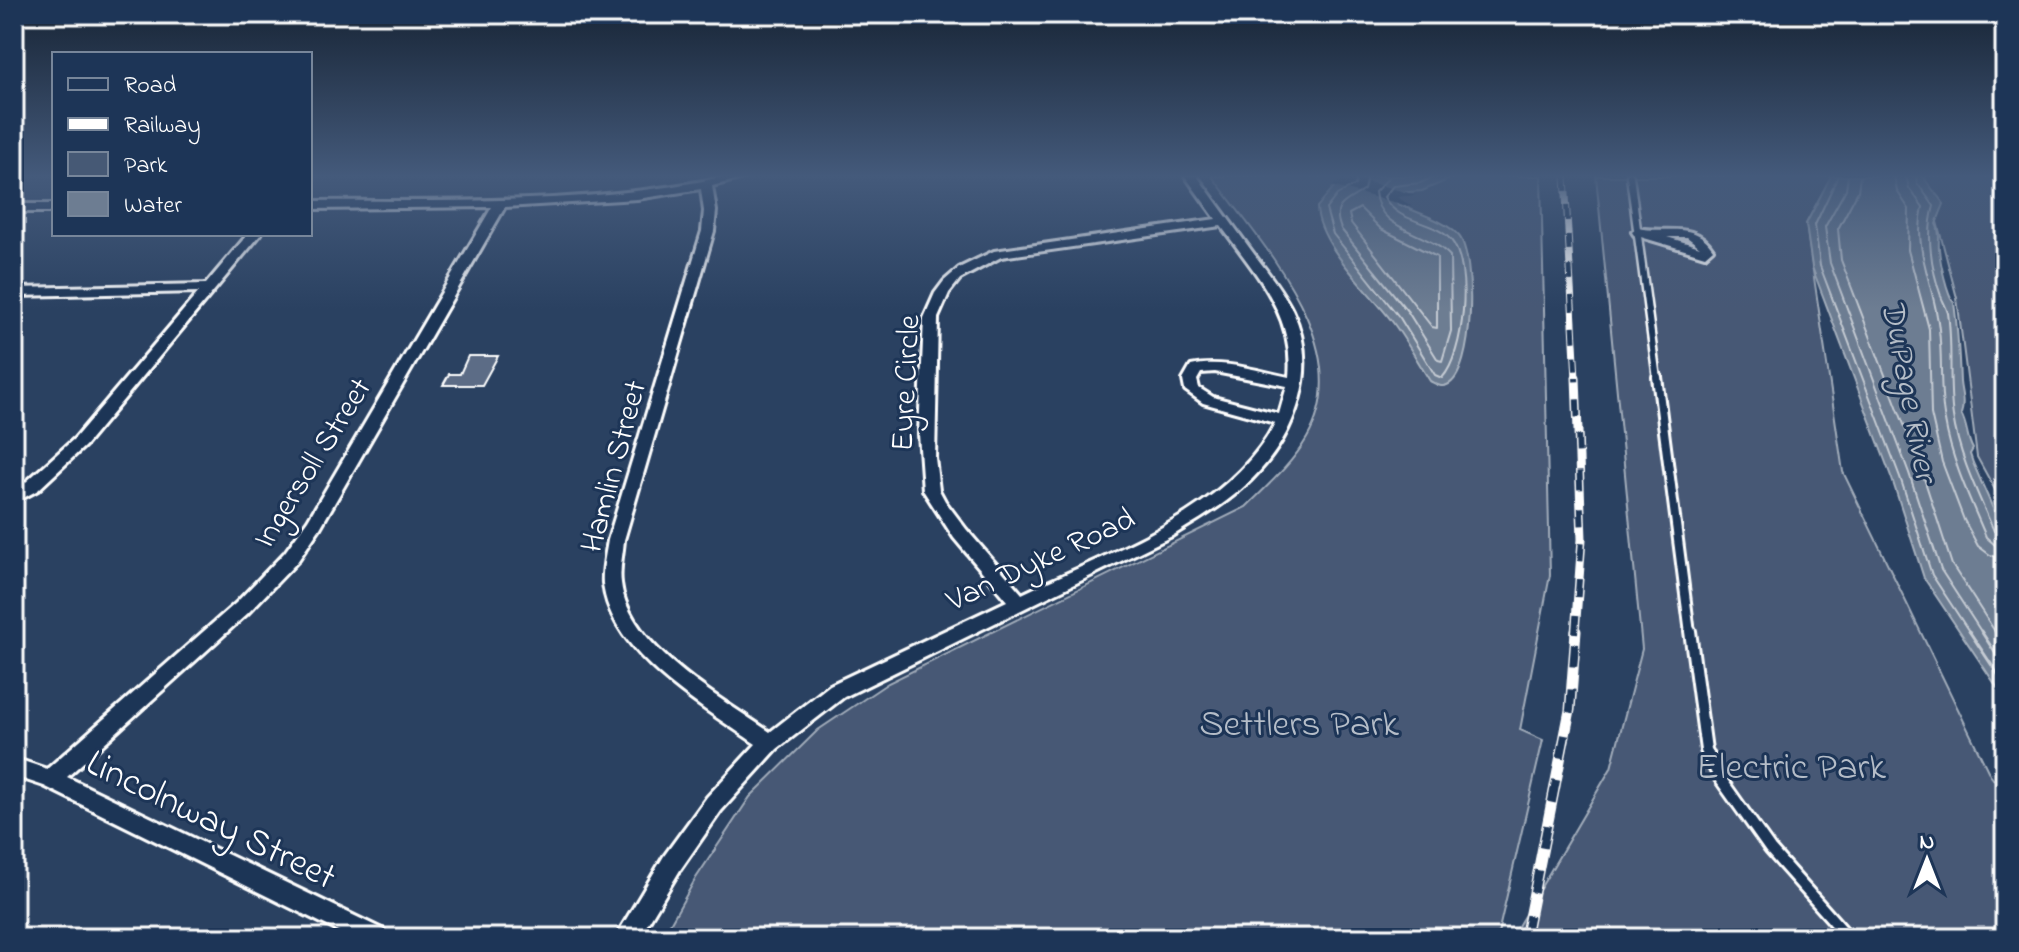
<svg xmlns="http://www.w3.org/2000/svg" width="2019" height="952" viewBox="0 0 2019 952" font-family="'Indie Flower',sans-serif">
<style>
.green{fill:#465975;stroke:#a2acba;stroke-width:2}
.water{fill:#6d7d92;stroke:#a7b1be;stroke-width:2}
.pier{fill:#2a4161}
.lines{fill:none;stroke-linecap:round;stroke-linejoin:round}
.shore-far1{stroke:#c5cbd3;stroke-width:2}
.shore{stroke:#c5cbd3;stroke-width:3}
.building{fill:#5b6c86;stroke:#fff;stroke-width:2}
.lane-far2-casing{stroke:#fff;stroke-width:11}
.lane-far1-casing{stroke:#fff;stroke-width:14}
.lane-casing{stroke:#fff;stroke-width:16}
.street-casing{stroke:#fff;stroke-width:6}
.lane-far2{stroke:#1d3557;stroke-width:6}
.lane-far1{stroke:#1d3557;stroke-width:8}
.lane{stroke:#1d3557;stroke-width:10}
.street{fill:#1d3557;fill-rule:evenodd}
.rail-far2-casing{stroke:#fff;stroke-width:7}
.rail-far1-casing{stroke:#fff;stroke-width:9}
.rail-casing{stroke:#fff;stroke-width:11}
.rail-far2{stroke:#1d3557;stroke-width:5;stroke-dasharray:15;stroke-linecap:butt}
.rail-far1{stroke:#1d3557;stroke-width:6;stroke-dasharray:18;stroke-linecap:butt}
.rail{stroke:#1d3557;stroke-width:8;stroke-dasharray:23;stroke-linecap:butt}
.labels{text-anchor:middle;stroke-width:6;stroke-linejoin:round;paint-order:stroke}
.street-label{font-size:32px;fill:#fff;stroke:#1d3557}
.water-label{font-size:34px;font-style:italic;fill:#b6bec8;stroke:#1d3557}
.near-park-label{font-size:38px;fill:#b5bdc8;stroke:#1d3557}
.near-street-label{font-size:38px;fill:#fff;stroke:#1d3557}
</style>
<rect width="100%" height="100%" fill="#2a4161"/>
<filter id="ink" filterUnits="userSpaceOnUse"><feTurbulence type="fractalNoise" baseFrequency=".0125" numOctaves="2"/><feDisplacementMap in="SourceGraphic" scale="16" xChannelSelector="R" yChannelSelector="G"/><feConvolveMatrix kernelMatrix="1 2 1 2 8 2 1 2 1" color-interpolation-filters="sRGB"/></filter>
<g filter="url(#ink)">
<path class="green" d="M1212,176h329l9,399 -30,155 23,10 -46,198h-835l34,-60 54,-81 68,-67 70,-47 358,-176c21,-21 46,-43 61,-69 52,-91 -45,-193 -95,-262z
M1596,176h235l-25,48 37,248 147,303 15,19v144h-494l100,-170 31,-119z
M1925,176h80v332l-28,-51 -20,-159z"/>
<path class="water" d="M1352,176h105l-35,15 -26,2 -4,4 6,7c19,9 47,16 61,32 17,20 16,138 -12,149 -6,3 -11,-1 -17,-4 -12,-19 -23,-39 -36,-57 -23,-32 -76,-78 -77,-117l16,-19z
M1831,176h91l22,28 -8,20c5,8 2,16 3,25 1,13 8,45 15,54 4,27 5,52 6,79 1,11 5,20 1,32 7,12 5,23 12,35l-3,5 3,9 32,73v163l-81,-121 -32,-99 -80,-212 -6,-43z"/>
<path class="pier" d="M1350,177l66,18 -19,2 16,10 -82,-21z"/>
<g class="lines">
<path class="shore-far1" d="M1357,176l-2,9 -18,10 -11,14 7,25 67,84 35,57 7,3c22,-23 31,-112 9,-138 -18,-21 -52,-15 -67,-43l9,-11 27,-3 17,-7
M1367,176l-3,14c-19,13 -33,14 -23,39l67,83 30,48 4,1 9,-30 -1,-75c-23,-26 -72,-24 -75,-64l15,-16
M1838,176l-23,49 5,41 80,211 32,98 38,58
M1848,176l-2,13 -21,38 5,36 79,210 32,97 41,63
M1860,176l-2,15 -20,38 3,31 80,209 31,96 44,68
M1894,176l3,15 12,18 -1,41 21,79 2,85 11,48 22,58 14,26 12,9 15,3
M1906,176l3,12 14,19c-10,38 8,72 14,109 7,34 1,71 8,105 7,41 25,78 41,116l9,8 10,1
M1916,176l1,7 17,23c-8,28 -3,62 7,90 2,6 5,10 7,17 5,34 0,70 5,103 6,40 25,78 41,115l11,5
M1360,208l21,21 56,28v71l-5,-1 -81,-104 -2,-9z"/>
<path class="shore" d="M1969,631l36,54
M1981,631l24,37
M1995,631l10,15"/>
</g>
<path class="building" d="M468,356h30l-16,29h-39l6,-11h11z"/>
<g class="lines">
<g class="lane-far2-casing">
<path id="lane-far2" d="M1630,176l27,203"/>
</g>
<g class="lane-far1-casing">
<path id="lane-far1" d="M1657,377l33,256"/>
</g>
<g class="lane-casing">
<path id="lane" d="M1690,631l16,119 13,27 51,72 79,89"/>
</g>
<g class="street-casing">
<path id="street" d="M727,176h23l-38,10 4,25 -2,20 -90,309c-1,14 -5,29 -3,43 7,64 100,115 149,149l60,-47 177,-84 -53,-63 -31,-48 -4,-56 5,-116 11,-25 9,-12 15,-13 35,-17 222,-32 -31,-43h12c18,25 36,49 54,74 14,19 30,38 41,60 29,59 3,127 -41,170 -23,23 -52,39 -79,56l-328,161 -67,52 -56,62 -41,59 -41,68h-24l49,-82 43,-59 49,-53c-53,-37 -146,-90 -153,-161 -1,-14 3,-29 5,-43l94,-309 2,-20 -3,-22 -64,10 -132,8 -185,321 -23,34 -49,51 -181,164 317,153 3,8h-35l-308,-152 -30,-10v-18l33,11 189,-166 49,-51 23,-32 184,-313 -182,2v-8c141,-1 279,5 417,-25zM1221,226c34,47 74,89 68,151 -31,-6 -67,-18 -98,-11l-8,14 2,10 18,13 72,20c-45,89 -168,130 -253,171l-56,-65 -21,-28 -6,-11 -4,-32 3,-140 11,-25 11,-14 41,-22zM1215,372l72,14 -8,28 -66,-17 -14,-9 -2,-8 4,-7z
M14,204h40v8h-40z
M1638,228c28,6 57,-8 75,21l-8,7 -71,-21 -2,-3zM1667,237h20l13,10z
M248,234h13l-176,212 -47,44 -24,13v-14l12,-7 49,-44 124,-146 -185,4v-8l192,-4z"/>
</g>
<use href="#lane-far2" class="lane-far2"/>
<use href="#lane-far1" class="lane-far1"/>
<use href="#lane" class="lane"/>
<use href="#street" class="street"/>
<g class="rail-far2-casing">
<path id="rail-far2" d="M1565,176l11,203"/>
</g>
<g class="rail-far1-casing">
<path id="rail-far1" d="M1575,633l7,-94 -6,-162"/>
</g>
<g class="rail-casing">
<path id="rail" d="M1525,938l45,-228 6,-79"/>
</g>
<use href="#rail-far2" class="rail-far2"/>
<use href="#rail-far1" class="rail-far1"/>
<use href="#rail" class="rail"/>
</g>
</g>
<linearGradient id="sky" x2="0" y2="1"><stop stop-color="#172435"/><stop offset="0.57" stop-color="#445a7b"/><stop offset="1" stop-color="#445a7b" stop-opacity="0"/></linearGradient>
<rect width="2019" height="309" fill="url(#sky)"/>
<g class="labels">
<g class="street-label">
<text transform="translate(904 383) rotate(-87)" y="11">Eyre Circle</text>
<text transform="translate(311 462) rotate(-58)" y="11">Ingersoll Street</text>
<text transform="translate(612 466) rotate(-75)" y="11">Hamlin Street</text>
<text transform="translate(1040 558) rotate(-25)" y="11">Van Dyke Road</text>
</g>
<g class="water-label">
<text transform="translate(1911 390) rotate(79)" y="12">DuPage River</text>
</g>
<g class="near-park-label">
<text x="1299" y="735">Settlers Park</text>
<text x="1791" y="778">Electric Park</text>
</g>
<g class="near-street-label">
<text transform="translate(212 818) rotate(26)" y="13">Lincolnway Street</text>
</g>
</g>
<rect width="2019" height="952" fill="none" stroke="#1d3557" stroke-width="48"/>
<rect x="24" y="24" width="1971" height="904" fill="none" stroke="#fff" stroke-width="3" filter="url(#ink)"/>
<rect x="52" y="52" width="260" height="184" fill="#1d3557" stroke="#77869a" stroke-width="2"/>
<rect x="68" y="78" width="40" height="12" fill="#1d3557" stroke="#77869a" stroke-width="2"/>
<text x="124" y="92" font-size="24" fill="#ffffff">Road</text>
<rect x="68" y="118" width="40" height="12" fill="#ffffff" stroke="#77869a" stroke-width="2"/>
<text x="124" y="132" font-size="24" fill="#ffffff">Railway</text>
<rect x="68" y="152" width="40" height="24" fill="#465975" stroke="#77869a" stroke-width="2"/>
<text x="124" y="172" font-size="24" fill="#ffffff">Park</text>
<rect x="68" y="192" width="40" height="24" fill="#6d7d92" stroke="#77869a" stroke-width="2"/>
<text x="124" y="212" font-size="24" fill="#ffffff">Water</text>
<g transform="translate(1927 860)" stroke="#1d3557" stroke-width="6" paint-order="stroke">
<path d="M0-6L14 30L0 20L-14 30Z" fill="#ffffff"/>
<text y="-12" font-size="22" font-weight="bold" text-anchor="middle" fill="#ffffff">N</text>
</g>
</svg>
